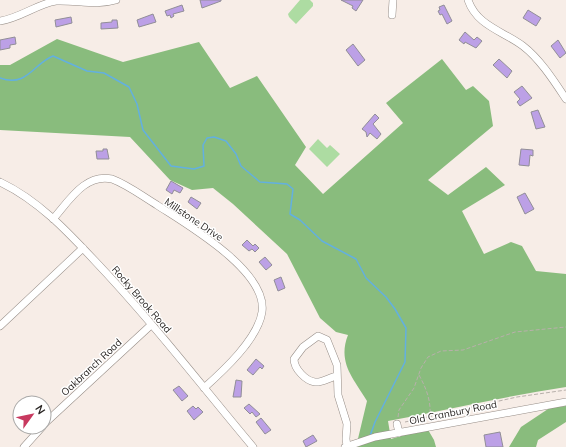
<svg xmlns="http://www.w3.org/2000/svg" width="566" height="447" viewBox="0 0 566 447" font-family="Mulish,sans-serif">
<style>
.green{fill:#addca2}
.forest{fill:#89bc7d}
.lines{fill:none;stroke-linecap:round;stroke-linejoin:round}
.stream{stroke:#63b0e0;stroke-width:1.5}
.building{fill:#bca0e6;stroke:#918e97}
.minor-casing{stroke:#978e88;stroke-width:8}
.path{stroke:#b8b0ab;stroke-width:1;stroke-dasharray:4 2;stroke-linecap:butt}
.minor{stroke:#fff;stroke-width:7}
.labels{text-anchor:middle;stroke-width:3;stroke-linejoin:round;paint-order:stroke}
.street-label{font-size:10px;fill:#292523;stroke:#fff}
</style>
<rect width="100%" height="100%" fill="#f7ede7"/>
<path class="green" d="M300,0h10l3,3v3l-17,18 -7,-7 -1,-3z
M318,139l9,9 3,-3 10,9 -13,13 -18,-18z"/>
<path class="forest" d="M57,39l66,23 76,-20 31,46 27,-12 49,71 -11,18 28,29 80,-71 -17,-20 56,-44 24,31 7,-4 16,15 4,25 -65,54 20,15 38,-28 19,18 -43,26 22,43 27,-12 11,4 14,25 30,3v113c-60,9 -119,23 -178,34l3,18 36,-11 7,12 2,7h-80l11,-46c-13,-22 -30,-38 -19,-66l-12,-3 -16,-14 -33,-64 -54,-50 -20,-16 -21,2 -22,-10 -40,-43 -130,-7v-65h10z
M566,406v16l-28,18 -2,7h-27l12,-20 30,-20z"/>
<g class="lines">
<path class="stream" d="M0,78c27,10 34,-15 53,-22l34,15 17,2 25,14 8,17 6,26 28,36 23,3 10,-3 -1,-21 4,-7 7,-1 12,4 10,13 5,12 19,16 27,2 6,5 -3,25 10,6 22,21 34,18 10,19 20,19 9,12 11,19 -1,34 -30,60 -5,14"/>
</g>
<path class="building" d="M200,0h21v1l-19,7z
M341,0h22l-7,11 -4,-3 1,-2z
M182,5l2,6 -11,3 1,2 -3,2 -1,-3 -3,1 -2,-5z
M444,5l8,16 -5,3 -5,-10 -2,1 -2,-4 2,-1 -1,-3z
M528,10l13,8 -5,8 -13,-8z
M153,14l3,8 -17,5 -2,-7z
M71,17l1,6 -16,4 -1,-7z
M112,20h5l1,8 -17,1v-6l11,-1z
M465,32l9,8 3,-3 5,4 -6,7 -11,-6 -1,2 -5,-4z
M15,37l1,7 -6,1v3l-10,2v-10z
M558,40l8,13 -6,5 -9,-12z
M353,44l12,16 -7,6 -12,-16z
M499,59l13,12 -5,7 -14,-13z
M522,86l10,12 -12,8 -3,-4 3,-3 -6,-7z
M538,110l7,17 -9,2 -5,-17z
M375,114l4,4 -6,6 8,10 -4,5 -7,-6 -3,4 -1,-5 -4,-3z
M103,149h4l2,10h-12l-1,-8h7z
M521,149l12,1v6l-3,-1 -1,11 -10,-1z
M171,181l12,7 -3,5 -6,-3 -2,4 -6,-4z
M525,193l9,16 -9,5 -8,-17z
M191,197l10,6 -4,6 -9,-7z
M247,240l6,6 2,-2 4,4 -4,4 -3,-3 -3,2 -7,-6z
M265,257l7,8 -6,5 -7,-8z
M281,277l4,11 -7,3 -4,-11z
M256,359l8,7 -2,3 -2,-2 -7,8 -6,-5z
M236,380l6,1 -1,16h-8z
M179,386l9,10 -6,5 -9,-11z
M249,404l11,10 -4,3 -4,-5 -2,2 -6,-6z
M193,406l3,3 2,-2 5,5 -9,8 -7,-9z
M261,418l10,12 -6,4 -9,-12z
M500,432l3,15h-17l-2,-12z
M313,435l4,6 -11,6 -3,-6z"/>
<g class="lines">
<g class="minor-casing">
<path id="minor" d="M468,0c9,26 35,31 55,46 17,13 31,35 43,53
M392,15l1,-15
M0,21c20,-3 37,-17 56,-20 21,-1 40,5 60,-1
M0,182c38,18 67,49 95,79 56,59 106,124 158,186
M53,219c16,-18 32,-46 59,-40 16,6 30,17 45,26 29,19 111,66 105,107 -4,27 -39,59 -58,76
M0,326l83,-78
M337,376c-7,1 -15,7 -22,6 -9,-1 -21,-13 -21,-23l9,-12 15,-11 9,4 10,25 1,30 9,29 -1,15 1,7
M44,424l107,-99
M397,424l2,9
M24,447l18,-20
M345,447l30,-10 191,-35"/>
</g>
<path class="path" d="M419,375c7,13 12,25 11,40
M398,417l1,-7 15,-22 7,-20 7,-11 13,-6 22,-1 52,-18 51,-5
M405,422l112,-25 49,-7"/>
<use href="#minor" class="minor"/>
</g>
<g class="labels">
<g class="street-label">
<text transform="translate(194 219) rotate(34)" y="4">Millstone Drive</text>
<text transform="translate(142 299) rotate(49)" y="4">Rocky Brook Road</text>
<text transform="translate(91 367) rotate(-43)" y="4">Oakbranch Road</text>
<text transform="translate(453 412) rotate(-11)" y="4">Old Cranbury Road</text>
</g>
</g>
<g transform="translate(32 415) rotate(57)"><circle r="19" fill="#ffffff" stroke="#a9a8a7"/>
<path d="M0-3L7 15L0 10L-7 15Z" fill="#c8395f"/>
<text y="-6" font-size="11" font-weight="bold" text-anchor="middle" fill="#292523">N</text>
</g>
</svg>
